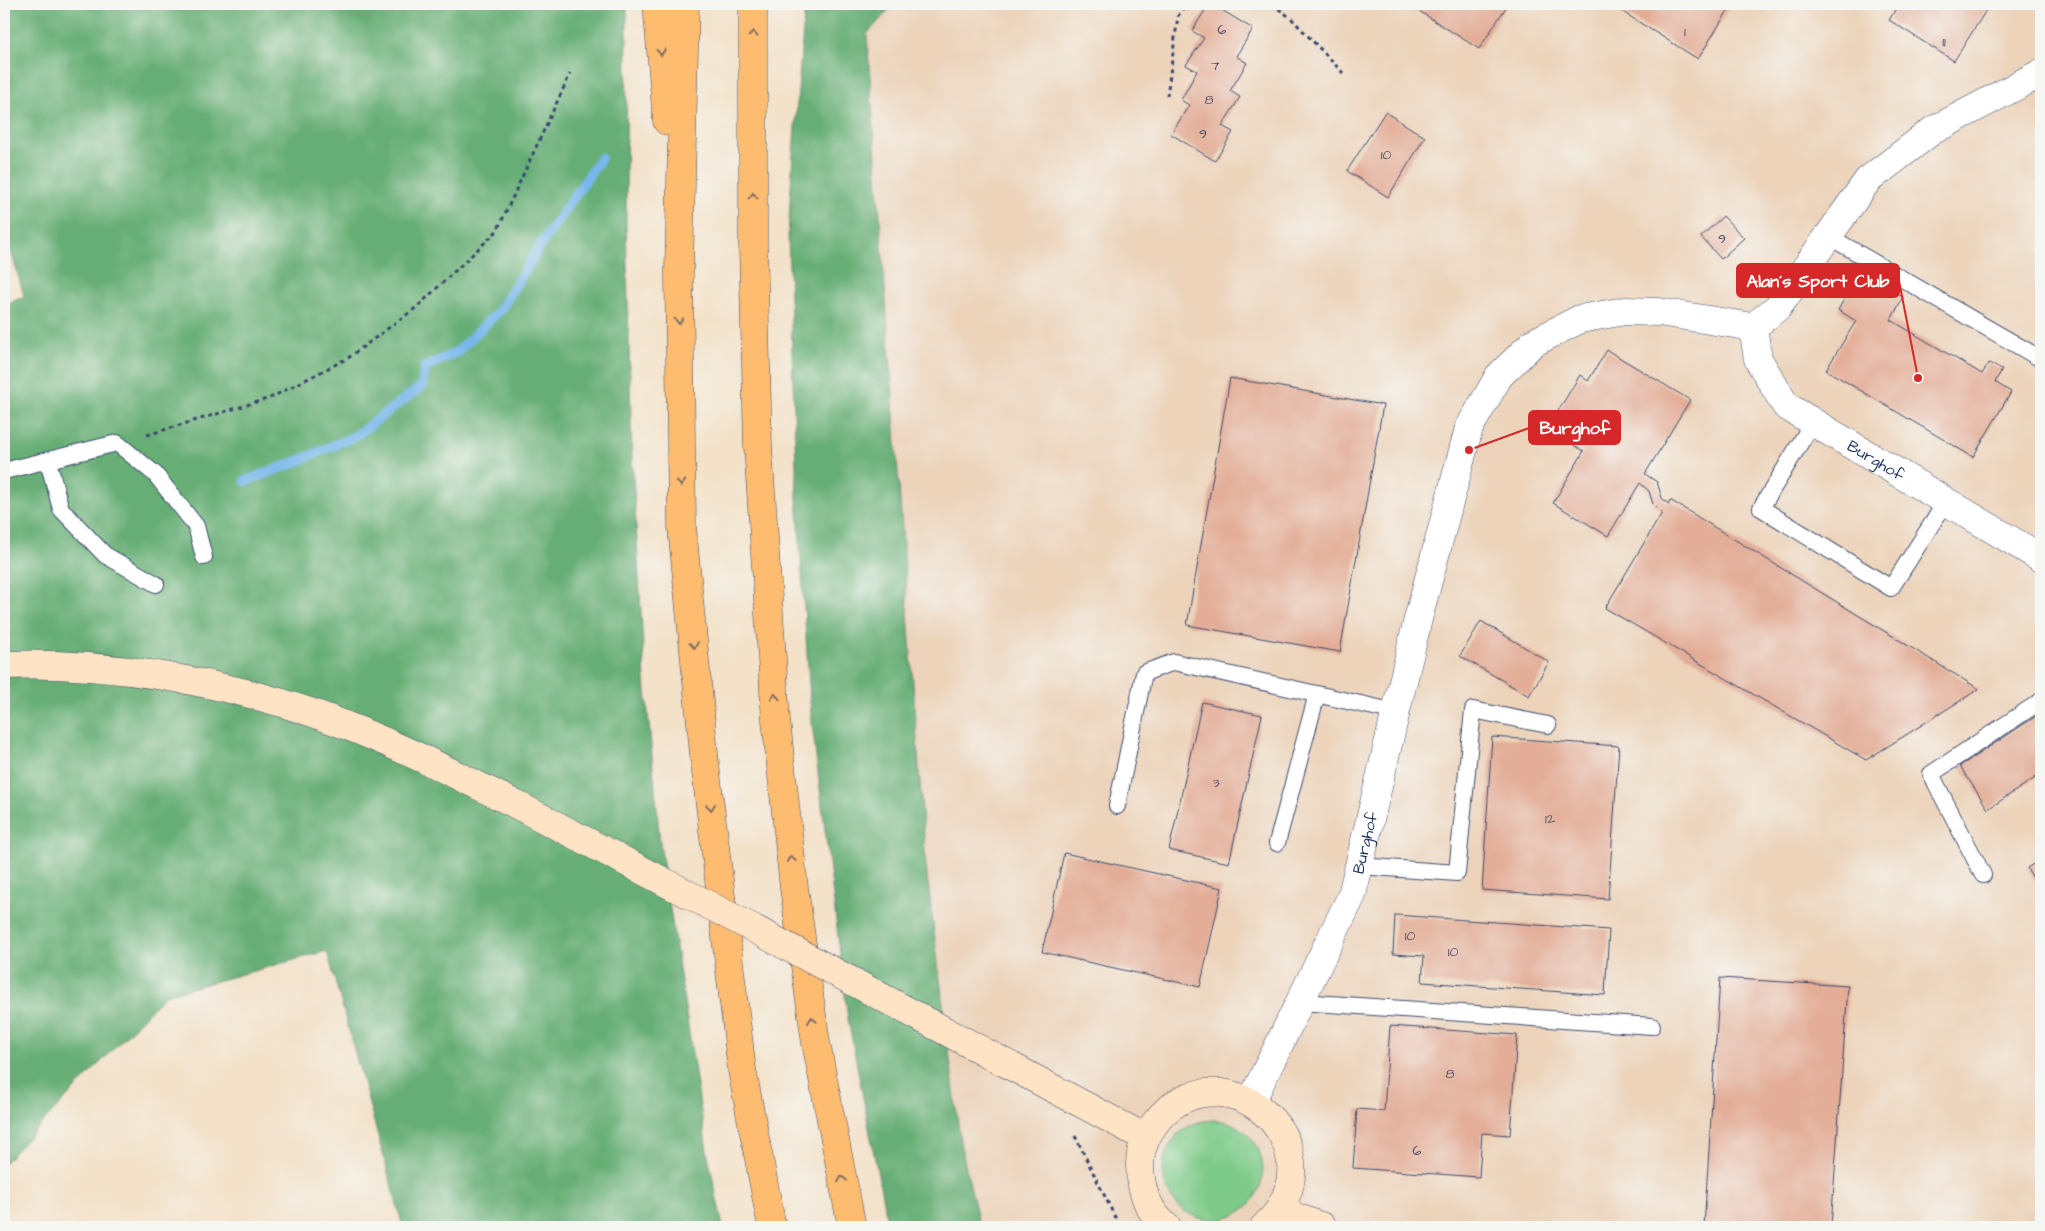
<svg xmlns="http://www.w3.org/2000/svg" width="2045" height="1231" viewBox="0 0 2045 1231" font-family="'Architects Daughter',sans-serif">
<style>
.built{fill:#ecd3ba}
.green{fill:#7eca88;stroke:#4c7c73}
.forest{fill:#66ae74;stroke:#406e69}
.lines{fill:none;stroke-linecap:round;stroke-linejoin:round}
.stream{stroke:#77b7eb;stroke-width:10}
.building{fill:#e3ad97}
.lane-casing{stroke:#3b4a6e;stroke-width:18}
.street-casing{stroke:#3b4a6e;stroke-width:29}
.secondary-casing{stroke:#3b4a6e;stroke-width:29}
.highway-casing{stroke:#3b4a6e;stroke-width:29}
.path{stroke:#3b4a6e;stroke-width:3;stroke-dasharray:4 4;stroke-linecap:butt}
.lane{stroke:#fff;stroke-width:16}
.street{stroke:#fff;stroke-width:28}
.secondary{stroke:#fee4c5;stroke-width:28}
.highway{stroke:#fdbc6f;stroke-width:28}
.secondary-bridge-casing{stroke:#3b4a6e;stroke-width:29;stroke-linecap:butt}
.secondary-bridge{stroke:#fee4c5;stroke-width:28}
.oneway{stroke:#816e66}
.labels{text-anchor:middle;stroke-width:4;stroke-linejoin:round;paint-order:stroke}
.number-label{font-size:14px;fill:#4d4e6c}
.street-label{font-size:16px;fill:#1b2f5e;stroke:#f6f6f2}
.leader{fill:none;stroke:#d62828;stroke-width:2}
.callout-dot{fill:#d62828;stroke:#f6f6f2;stroke-width:2}
.callout{fill:#d62828;stroke:#d62828;stroke-width:2}
.callout-label{font-size:18px;text-anchor:middle;font-weight:bold;fill:#fff}
</style>
<rect width="100%" height="100%" fill="#f6f6f2"/>
<filter id="ink" filterUnits="userSpaceOnUse"><feTurbulence type="fractalNoise" baseFrequency=".02" numOctaves="2"/><feDisplacementMap in="SourceGraphic" scale="10" xChannelSelector="R" yChannelSelector="G"/><feConvolveMatrix kernelMatrix="1 2 1 2 8 2 1 2 1" color-interpolation-filters="sRGB"/></filter>
<filter id="wash" filterUnits="userSpaceOnUse"><feTurbulence type="fractalNoise" baseFrequency=".0096" numOctaves="4" result="noise"/><feDisplacementMap in="SourceGraphic" scale="20" xChannelSelector="R" yChannelSelector="G"/><feGaussianBlur stdDeviation="1.12" result="paint"/><feColorMatrix in="noise" values="0 0 0 0 0 0 0 0 0 0 0 0 0 0 0 0 0 1.4 0 .05"/><feComposite in="paint" operator="in"/></filter>
<g filter="url(#wash)">
<rect width="100%" height="100%" fill="#f3e1c8"/>
<path class="built" d="M894,4h1147v1215l-31,8h-1030l-19,-80 -35,-280 -59,-833z"/>
<path class="green" d="M1163 1170a50 50 0 1 1 100 0a50 50 0 1 1-100 0Z"/>
<path class="forest" d="M4,4h623l-1,221 6,232 13,223 15,163 47,308 16,76h-320l-76,-276 -162,44 -161,168v-857l20,-10 -20,-69z
M805,4h89l-27,30 59,833 35,280 19,80h-92l-40,-208 -37,-304 -14,-218 -9,-259 5,-85z"/>
<g class="lines">
<path class="stream" d="M245,481l46,-17 64,-28 67,-50 3,-19 32,-15 43,-42 43,-69 58,-83"/>
</g>
<g id="blocks">
<path class="building" d="M1209,4h3l41,25 -17,27 11,7 -17,28 10,6 -18,29 11,6 -18,29 -44,-27 18,-29 -8,-5 16,-29 -11,-6 18,-27 -12,-7z
M1408,4h100l-29,45z
M1610,4h122l-34,55z
M1899,4h91l-36,57 -65,-41z
M1385,112l40,25 -37,60 -41,-26z
M1723,216l21,22 -23,21 -20,-22z
M1860,271l43,26 -12,23 91,54 7,-11 13,7 -7,12 16,10 -38,65 -147,-87 30,-49 -18,-11z
M1607,350l83,50 -45,74 12,8 5,16 6,6 2,-4 309,189 -113,71 -261,-152 57,-95 -9,-9 -4,-13 -9,-8 -32,53 -55,-33 31,-52 -37,-22 33,-54 8,6z
M1230,378l153,27 -43,247 -153,-27z
M1481,621l68,41 -20,34 -69,-40z
M1202,702l60,13 -33,148 -60,-13z
M2041,713v61l-53,35 -28,-43z
M1492,737l127,9 -11,153 -126,-9z
M1064,853l158,35 -22,99 -158,-35z
M2041,859v32l-14,-23z
M1395,915l214,15 -4,65 -183,-13 2,-26 -31,-2z
M1720,978l128,8 -17,241h-127z
M1390,1026l127,9 -7,100 -28,-2 -3,44 -126,-9 4,-59 27,2z"/>
</g>
</g>
<g filter="url(#ink)">
<use href="#blocks" fill-opacity="0" stroke="#3b4a6e" stroke-width="1"/>
<g class="lines">
<g class="lane-casing">
<path id="lane" d="M1828,236l213,123
M1813,422l-52,86 130,80 56,-88
M48,461l13,48 44,46 51,29
M4,471l113,-28 38,31 41,52 8,31
M1117,806l27,-133 30,-11 222,50
M1277,843l40,-149
M1359,866l98,7 16,-163 75,15
M1983,875l-52,-101 110,-73
M1300,1002l352,24"/>
</g>
<g class="street-casing">
<g id="street">
<path d="M1753,327l25,-20 90,-127 64,-49 109,-58"/>
<path id="s1" d="M1251,1102l101,-207 66,-276 51,-191 30,-52 34,-33 47,-24 45,-8 34,1 94,15 5,32 28,47 255,152"/>
</g>
</g>
<g class="secondary-casing">
<path id="secondary" d="M4,665c98,-4 216,16 309,48 71,25 138,59 204,92
M934,1025l212,113
M1279,1211l44,16
M1167,1227c-20,-16 -27,-38 -27,-63 0,-17 9,-35 21,-48 62,-65 166,18 118,94 -4,6 -10,12 -15,17"/>
</g>
<g class="highway-casing">
<path id="highway" d="M657,4l10,117
M685,4l-6,268 3,255 23,237 37,306 30,157
M753,4v241l5,201 18,274 18,168 22,155 36,184"/>
</g>
<path class="path" d="M1272,4l19,14 52,55
M1167,96l11,-80 8,-12
M147,435l123,-37 78,-40 69,-51 80,-76 73,-157
M1075,1136l45,91"/>
<use href="#lane" class="lane"/>
<use href="#street" class="street"/>
<use href="#secondary" class="secondary"/>
<use href="#highway" class="highway"/>
<g class="secondary-bridge-casing">
<path id="secondary-bridge" d="M517,805l230,120 187,100"/>
</g>
<use href="#secondary-bridge" class="secondary-bridge"/>
</g>
<defs><path id="oneway-chevron" d="M-2-3.5L2.5 0L-2 3.5" fill="none" stroke-width="1.6" stroke-linecap="round" stroke-linejoin="round" transform="scale(1.25)"/></defs>
<g class="oneway">
<use href="#oneway-chevron" transform="translate(753 34) rotate(-90)"/>
<use href="#oneway-chevron" transform="translate(661 52) rotate(85)"/>
<use href="#oneway-chevron" transform="translate(753 196) rotate(-90)"/>
<use href="#oneway-chevron" transform="translate(679 321) rotate(89)"/>
<use href="#oneway-chevron" transform="translate(681 483) rotate(89)"/>
<use href="#oneway-chevron" transform="translate(694 645) rotate(84)"/>
<use href="#oneway-chevron" transform="translate(775 697) rotate(-94)"/>
<use href="#oneway-chevron" transform="translate(711 807) rotate(83)"/>
<use href="#oneway-chevron" transform="translate(791 859) rotate(-96)"/>
<use href="#oneway-chevron" transform="translate(812 1020) rotate(-98)"/>
<use href="#oneway-chevron" transform="translate(842 1179) rotate(-101)"/>
</g>
</g>
<g class="labels">
<g class="number-label">
<text x="1222" y="34">6</text>
<text x="1685" y="36">1</text>
<text x="1944" y="46">11</text>
<text x="1215" y="70">7</text>
<text x="1209" y="104">8</text>
<text x="1203" y="138">9</text>
<text x="1386" y="159">10</text>
<text x="1722" y="243">9</text>
<text x="1216" y="787">3</text>
<text x="1550" y="823">12</text>
<text x="1410" y="940">10</text>
<text x="1453" y="956">10</text>
<text x="1450" y="1078">8</text>
<text x="1417" y="1155">6</text>
</g>
<g class="street-label">
<text dy="6" stroke="none"><textPath href="#s1" startOffset="1239">Burghof</textPath></text>
<text dy="6" stroke="none"><textPath href="#s1" startOffset="284">Burghof</textPath></text>
</g>
</g>
<path class="leader" d="M1918 378L1899 281M1469 450L1529 428"/>
<g class="callout-dot">
<circle cx="1918" cy="378" r="5"/>
<circle cx="1469" cy="450" r="5"/>
</g>
<g class="callout">
<rect x="1737" y="264" width="162" height="33" rx="5"/>
<rect x="1529" y="411" width="91" height="33" rx="5"/>
</g>
<g class="callout-label">
<text x="1818" y="287">Alan´s Sport Club</text>
<text x="1575" y="434">Burghof</text>
</g>
<rect width="2045" height="1231" fill="none" stroke="#f6f6f2" stroke-width="20"/>
</svg>
